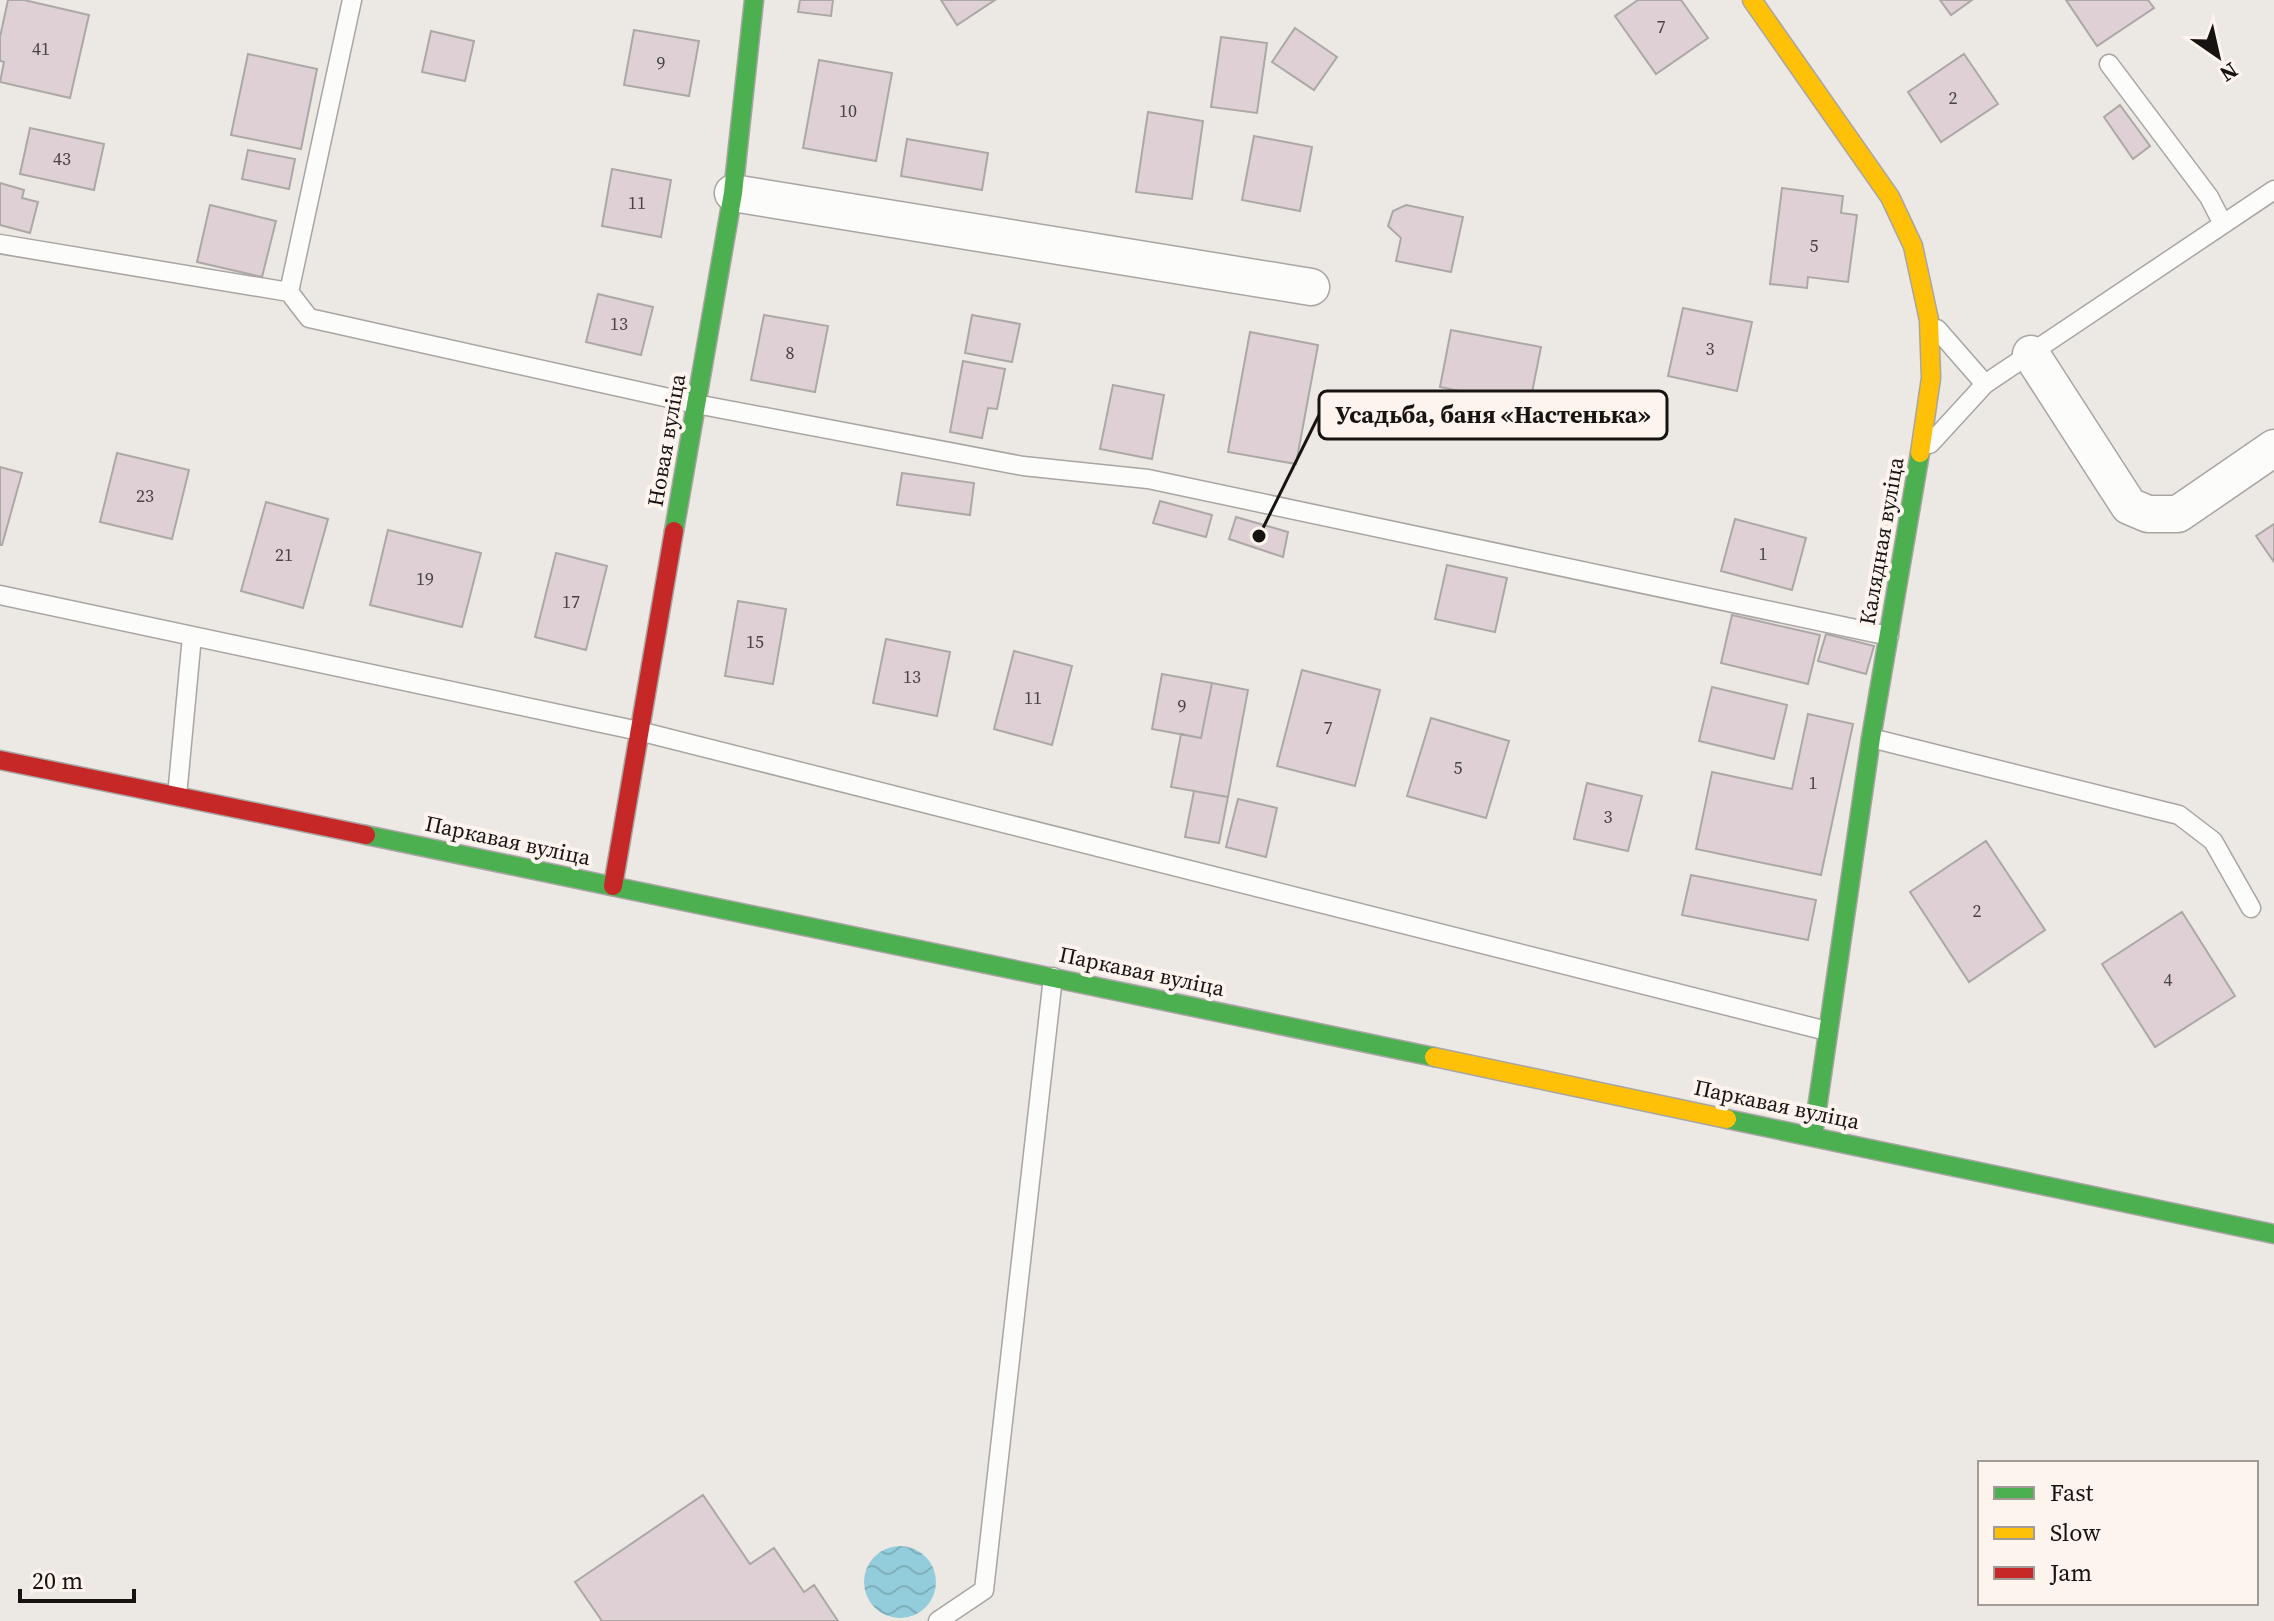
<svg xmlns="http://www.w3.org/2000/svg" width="2274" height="1621" viewBox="0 0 2274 1621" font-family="'Source Serif 4',serif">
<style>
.water{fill:url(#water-waves)}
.building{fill:#dfd0d5;stroke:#aba8a6;stroke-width:2}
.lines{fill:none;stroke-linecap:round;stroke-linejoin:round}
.lane-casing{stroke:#a8a5a3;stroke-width:21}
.street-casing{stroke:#a8a5a3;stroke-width:39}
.fast-casing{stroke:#a8a5a3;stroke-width:21}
.slow-casing{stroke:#a8a5a3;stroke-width:21}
.jam-casing{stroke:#a8a5a3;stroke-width:21}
.lane{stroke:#fcfcfb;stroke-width:18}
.street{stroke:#fcfcfb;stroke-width:36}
.fast{stroke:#4caf50;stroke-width:18}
.slow{stroke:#ffc107;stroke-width:18}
.jam{stroke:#c62828;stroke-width:18}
.labels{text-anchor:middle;stroke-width:8;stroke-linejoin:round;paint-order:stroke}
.number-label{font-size:18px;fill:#484242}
.street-label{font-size:22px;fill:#161311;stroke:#fdf4ee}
.leader{fill:none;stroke:#161311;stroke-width:3}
.callout-dot{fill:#161311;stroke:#fdf4ee;stroke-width:3}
.callout{fill:#fdf4ee;stroke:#161311;stroke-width:3}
.callout-label{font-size:24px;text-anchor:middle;font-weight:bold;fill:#161311}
</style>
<defs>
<pattern id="water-waves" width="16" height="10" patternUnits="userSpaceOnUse" patternTransform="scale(2)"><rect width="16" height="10" fill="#93cddb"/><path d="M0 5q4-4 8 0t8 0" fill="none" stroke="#7eafbb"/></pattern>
</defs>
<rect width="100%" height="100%" fill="#ece8e4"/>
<path class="water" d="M864 1582a36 36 0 1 1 72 0a36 36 0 1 1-72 0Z"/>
<path class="building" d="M8,0h16l65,15 -19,83 -70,-16 4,-20 -4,-1v-24z
M800,0h33l-2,16 -33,-4z
M941,0h54l-38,25z
M1638,0h43l27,38 -52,36 -41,-58z
M1940,0h32l-21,15z
M2066,0h82l6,8 -57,38z
M1295,28l42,29 -23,33 -42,-28z
M634,30l65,11 -10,55 -65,-11z
M431,31l43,10 -9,40 -43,-9z
M1221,37l46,6 -10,70 -46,-6z
M248,54l69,15 -16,80 -70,-14z
M1964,54l34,50 -57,38 -33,-50z
M819,60l73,13 -16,88 -73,-13z
M2120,105l30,41 -17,13 -29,-42z
M1148,112l55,9 -11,78 -56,-7z
M30,128l74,16 -10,46 -74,-16z
M1254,136l58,11 -12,64 -58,-11z
M907,139l81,14 -6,37 -81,-14z
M248,150l47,9 -6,30 -47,-10z
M612,169l59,11 -10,57 -59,-11z
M0,183l24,7 -2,8 16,4 -8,31 -30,-8z
M1782,188l61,8 -2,17 16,2 -9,67 -40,-5 -1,11 -37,-4z
M210,205l66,16 -14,56 -65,-15z
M1406,205l57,12 -12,55 -55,-11 5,-23 -13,-12 5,-15z
M598,294l55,13 -12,48 -55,-13z
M1683,308l69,14 -15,69 -69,-15z
M764,315l64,11 -13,66 -64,-12z
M972,315l48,9 -8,38 -47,-9z
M1451,330l90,17 -16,81 -33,-6 5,-23 -57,-12z
M1250,332l68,13 -22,119 -68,-12z
M963,361l42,8 -8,40 -9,-1 -6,30 -32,-6z
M1113,385l51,10 -12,64 -52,-10z
M117,453l72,17 -17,69 -72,-17z
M0,467l22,6 -20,72h-2z
M902,473l72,10 -4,32 -73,-10z
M1160,501l52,14 -6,22 -53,-14z
M266,502l62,17 -25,89 -62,-17z
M1236,517l52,15 -5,25 -54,-18z
M1735,519l71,19 -14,52 -71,-19z
M2274,524v38l-18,-26z
M388,530l93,23 -19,74 -92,-22z
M556,553l51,13 -21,84 -51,-13z
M1447,565l60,13 -12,54 -60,-13z
M738,601l48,8 -13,75 -48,-8z
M1732,615l88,20 -12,49 -87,-21z
M1826,634l48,12 -8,28 -48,-13z
M886,639l64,13 -13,64 -64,-13z
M1014,651l58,15 -20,79 -58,-16z
M1302,670l78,20 -25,96 -78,-20z
M1162,674l50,9 -11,55 -49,-9z
M1212,683l36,7 -20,107 -57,-10 10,-53 20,4z
M1712,687l75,18 -13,54 -75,-18z
M1808,714l45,10 -32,151 -125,-26 16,-77 80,17z
M1431,718l78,23 -23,77 -79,-22z
M1587,783l55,13 -14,55 -54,-12z
M1194,791l34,6 -9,46 -34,-6z
M1238,799l39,9 -11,49 -40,-10z
M1986,841l59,89 -76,52 -59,-90z
M1691,875l125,25 -8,40 -126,-25z
M2182,912l53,84 -80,51 -53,-83z
M703,1495l47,69 24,-16 30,44 10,-7 24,36h-236l-27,-39z"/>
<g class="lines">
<g class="lane-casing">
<path id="lane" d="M2109,64l100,133 14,27
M0,244l289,48 63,-292
M289,292l20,26 387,86 327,62 125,13 741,157
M1937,329l48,55
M1930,444l55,-60 289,-194
M0,595l639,136 1188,300
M1871,738l308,77 34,26 38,67
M177,796l15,-160
M938,1621l46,-31 69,-613"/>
</g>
<g class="street-casing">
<path id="street" d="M733,193l578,94
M2031,354l98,152 19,8h30l96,-66"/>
</g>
<g class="fast-casing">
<path id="fast" d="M674,531l59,-338 21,-193
M366,835l1068,222
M1727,1119l547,115
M1813,1136l58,-398 49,-285"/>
</g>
<g class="slow-casing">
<path id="slow" d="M1752,0l138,197 23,49 16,74 2,58 -11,75
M1434,1057l293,62"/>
</g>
<g class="jam-casing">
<path id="jam" d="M0,760l366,75
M613,886l61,-355"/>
</g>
<use href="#lane" class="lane"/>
<use href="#street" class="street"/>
<use href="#fast" class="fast"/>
<use href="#slow" class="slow"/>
<use href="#jam" class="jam"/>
</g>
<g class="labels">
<g class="number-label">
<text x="1661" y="33">7</text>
<text x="41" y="55">41</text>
<text x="661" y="69">9</text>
<text x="1953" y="104">2</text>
<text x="848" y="117">10</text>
<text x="62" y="165">43</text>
<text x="637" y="209">11</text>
<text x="1814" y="252">5</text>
<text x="619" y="330">13</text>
<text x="1710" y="355">3</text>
<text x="790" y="359">8</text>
<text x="145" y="502">23</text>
<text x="1763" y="560">1</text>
<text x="284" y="561">21</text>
<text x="425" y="585">19</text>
<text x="571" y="608">17</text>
<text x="755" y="648">15</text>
<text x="912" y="683">13</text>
<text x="1033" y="704">11</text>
<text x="1182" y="712">9</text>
<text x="1328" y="734">7</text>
<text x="1458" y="774">5</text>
<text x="1813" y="789">1</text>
<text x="1608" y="823">3</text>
<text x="1977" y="917">2</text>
<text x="2168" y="986">4</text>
</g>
<g class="street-label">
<text transform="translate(666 440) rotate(-80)" y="8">Новая вуліца</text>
<text transform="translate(1881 541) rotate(-80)" y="8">Калядная вуліца</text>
<text transform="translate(508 840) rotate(12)" y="8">Паркавая вуліца</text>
<text transform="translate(1142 971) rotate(12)" y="8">Паркавая вуліца</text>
<text transform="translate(1777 1104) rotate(12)" y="8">Паркавая вуліца</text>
</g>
</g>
<path class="leader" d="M1259 536L1319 415"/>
<circle class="callout-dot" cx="1259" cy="536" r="8"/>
<rect class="callout" x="1319" y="391" width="348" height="48" rx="8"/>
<g class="callout-label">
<text x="1493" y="423">Усадьба, баня «Настенька»</text>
</g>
<rect x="1978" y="1461" width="280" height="144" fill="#fdf4ee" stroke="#a19a96" stroke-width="2"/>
<rect x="1994" y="1487" width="40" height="12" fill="#4caf50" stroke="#a19a96" stroke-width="2"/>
<text x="2050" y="1501" font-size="24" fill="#161311">Fast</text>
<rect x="1994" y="1527" width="40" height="12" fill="#ffc107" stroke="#a19a96" stroke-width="2"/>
<text x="2050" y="1541" font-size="24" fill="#161311">Slow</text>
<rect x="1994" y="1567" width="40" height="12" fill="#c62828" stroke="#a19a96" stroke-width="2"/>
<text x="2050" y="1581" font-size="24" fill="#161311">Jam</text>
<g transform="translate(2218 56) rotate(146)" stroke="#fdf4ee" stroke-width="6" paint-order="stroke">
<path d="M0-6L14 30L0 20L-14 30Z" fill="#161311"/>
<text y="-12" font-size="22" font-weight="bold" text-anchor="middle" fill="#161311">N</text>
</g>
<path d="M20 1589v12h114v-12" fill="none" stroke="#161311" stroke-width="4"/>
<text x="32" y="1589" font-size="24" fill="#161311" stroke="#fdf4ee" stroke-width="6" paint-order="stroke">20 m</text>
</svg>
